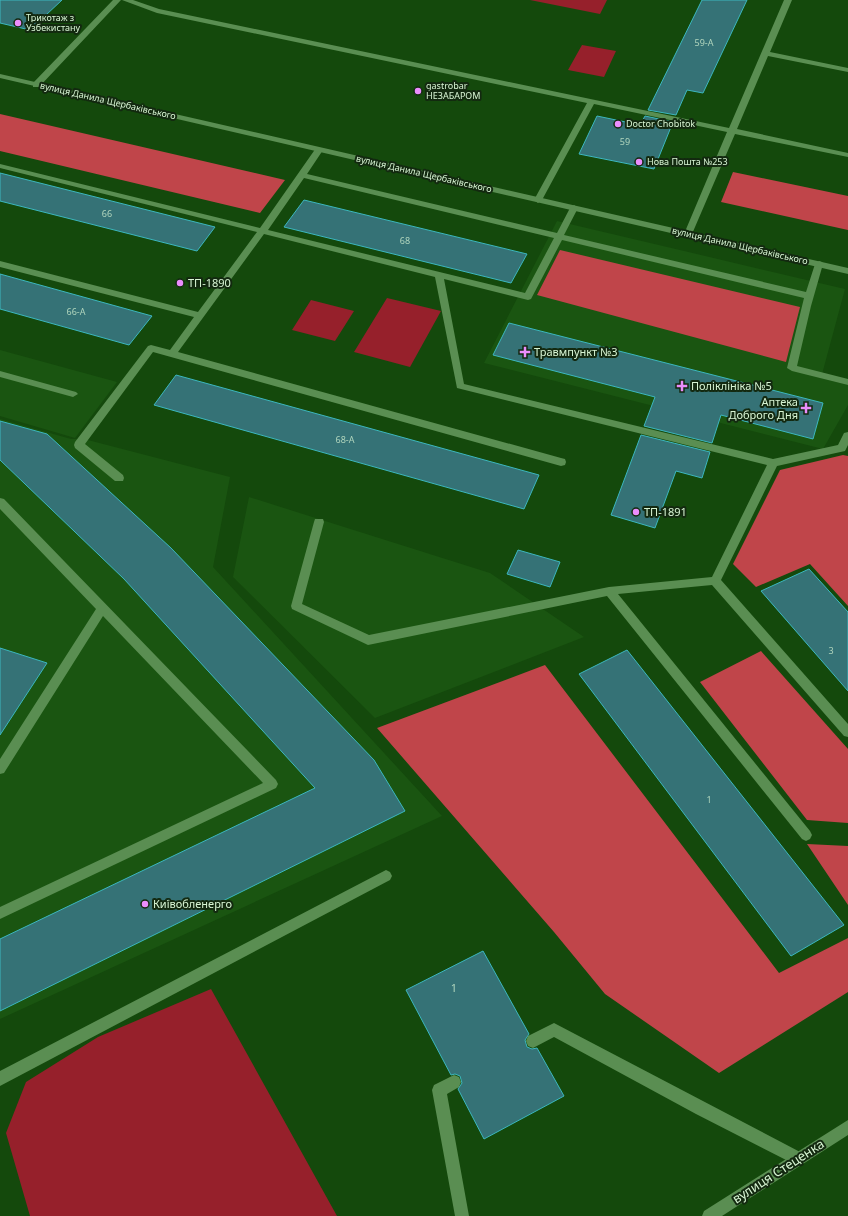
<svg xmlns="http://www.w3.org/2000/svg" width="848" height="1216" viewBox="0 0 848 1216" font-family="'Noto Sans',sans-serif">
<style>
.built{fill:#1a5511}
.green{fill:#96202b}
.forest{fill:#c0454a}
.building{fill:#357276;stroke:#3cb7bf}
.lines{fill:none;stroke-linecap:round;stroke-linejoin:round}
.service{fill:#5a8e52;fill-rule:evenodd}
.secondary{fill:#5a8e52;fill-rule:evenodd}
.poi-dot{fill:#eb8dfc;stroke:#132910;stroke-width:1.5}
.labels{text-anchor:middle;stroke-width:4;stroke-linejoin:round;paint-order:stroke}
.far-poi-label{font-size:9px;fill:#d8f5d4;stroke:#132910;text-anchor:start}
.number-label{font-size:9px;fill:#afd4bc}
.far-street-label{font-size:9px;fill:#d8f5d4;stroke:#132910}
.poi-label{font-size:11px;fill:#d8f5d4;stroke:#132910;text-anchor:start}
.near-number-label{font-size:11px;fill:#afd4bc}
.near-street-label{font-size:13px;fill:#d8f5d4;stroke:#132910}
</style>
<rect width="100%" height="100%" fill="#14490c"/>
<path class="built" d="M557,221l288,68 -24,89 27,7v20l-25,44 -339,-86z
M0,350l117,32 -42,56 -75,-22z
M0,419l71,20h13l146,38 -17,90 229,249 -442,203z
M249,497l241,76 94,64 -209,81 -142,-141z"/>
<path class="green" d="M530,0h77l-7,14z
M582,45l34,6 -12,26 -36,-7z
M387,298l54,13 -31,56 -56,-15z
M311,300l43,11 -19,30 -43,-11z
M211,989l126,227h-307l-24,-83 20,-51 72,-45z"/>
<path class="forest" d="M0,114l285,66 -25,33 -260,-62z
M733,172l115,24v34l-127,-28z
M560,250l240,57 -14,55 -249,-67z
M843,455l5,1v150l-38,-42 -54,23 -23,-23 47,-94z
M761,651l87,98v74l-41,-3 -107,-138z
M545,665l234,308 69,-35v54l-129,81 -114,-79 -51,-62 -177,-204z
M807,844l41,2v59z"/>
<path class="building" d="M0,0h62l-32,30 -30,-7z
M702,0h45l-44,93 -16,-3 -11,25 -28,-5z
M597,116l43,9 5,-9 28,6 -19,47 -75,-15z
M0,173l215,54 -18,24 -197,-50z
M304,200l223,54 -16,29 -227,-56z
M0,274l152,42 -23,29 -129,-36z
M509,323l314,80 -10,36 -92,-24 -9,28 -68,-17 11,-29 -162,-42z
M176,375l363,100 -15,34 -370,-104z
M0,421l47,13 124,114 203,212 31,51 -405,200v-72l315,-151 -191,-209 -124,-119z
M641,435l69,17 -8,26 -26,-7 -21,57 -44,-13z
M518,550l42,12 -10,25 -43,-13z
M809,569l39,43v79l-87,-100z
M0,648l47,15 -47,72z
M627,650l217,275 -53,31 -212,-282z
M483,951l46,83 -4,6 2,7 5,2 5,-1 27,48 -80,43 -26,-50 4,-6 -2,-7 -5,-2 -4,1 -45,-85z"/>
<g class="lines">
<path class="service" d="M113,0h8l-82,87h-6v-4z
M122,0h11l26,9 570,119 55,-128h8l-22,52 78,16v4l-80,-16 -31,73 111,24v4l-113,-23 -43,100 -4,3 -4,-3 43,-102 -133,-28 -52,96 -4,3 -4,-3 53,-97 -430,-90z
M316,148h6l1,2 -16,24 250,59 13,-25 4,-3 4,3 -14,27 242,57 9,-28 4,-3 3,1 1,2 -12,42 -14,60 51,13v6l-56,-14 -5,-3 17,-70 -242,-58 -31,59 -3,1 -84,-21 20,105 309,75 65,-14 6,-12 4,-1v13l-3,6 -68,15 -56,114 127,144v13l-4,-1 -132,-151 -94,9 192,237 2,4 -2,4 -4,2 -4,-2 -195,-243 -239,49 -76,-36 -1,-3 23,-84 1,-3h8l1,3 -22,82 67,31 240,-48 103,-10 55,-112 -310,-77 -22,-111 -171,-43 -86,118 383,106 4,1 1,3 -1,3 -4,1 -408,-114 -68,92 38,31 1,3 -1,3h-8l-40,-33 -1,-3 1,-3 73,-96 3,-1 19,5 24,-33 -194,-50v-6l198,51 59,-80 -257,-64v-4l260,64zM304,178l250,60 -29,55 -257,-63z
M0,371l76,21 2,2 -5,3 -73,-20z
M0,498l4,1 272,281 2,4 -2,4 -276,131v-12l263,-124 -160,-167 -99,157 -4,1v-15l96,-150 -96,-100z
M386,870l4,2 2,4 -2,4 -390,206v-15z
M554,1023l248,130 2,5 -2,5 -5,2 -5,-2 -96,-49 -142,-77 -21,11 -5,-2 -2,-5 2,-5z
M454,1075l5,2 2,5 -2,5 -12,7 22,122h-14l-23,-126 2,-5z"/>
<path class="secondary" d="M0,74l848,194v6l-848,-196z
M848,1120v15l-126,81h-20l2,-5z"/>
</g>
<g class="poi-dot">
<circle cx="18" cy="23" r="4"/>
<circle cx="418" cy="91" r="4"/>
<circle cx="618" cy="124" r="4"/>
<circle cx="639" cy="162" r="4"/>
<circle cx="180" cy="283" r="4"/>
<path d="M523 346h4v4h4v4h-4v4h-4v-4h-4v-4h4z"/>
<path d="M680 380h4v4h4v4h-4v4h-4v-4h-4v-4h4z"/>
<path d="M804 402h4v4h4v4h-4v4h-4v-4h-4v-4h4z"/>
<circle cx="636" cy="512" r="4"/>
<circle cx="145" cy="904" r="4"/>
</g>
<g class="labels">
<g class="far-poi-label">
<text x="26" y="21">Трикотаж з<tspan x="26" dy="10">Узбекистану</tspan></text>
<text x="426" y="89">gastrobar<tspan x="426" dy="10">НЕЗАБАРОМ</tspan></text>
<text x="626" y="127">Doctor Chobitok</text>
<text x="647" y="165">Нова Пошта №253</text>
</g>
<g class="number-label">
<text x="704" y="46">59-А</text>
<text x="625" y="145">59</text>
<text x="107" y="217">66</text>
<text x="405" y="244">68</text>
<text x="76" y="315">66-А</text>
<text x="345" y="443">68-А</text>
<text x="831" y="654">3</text>
<text x="709" y="803">1</text>
</g>
<g class="far-street-label">
<text transform="translate(108 101) rotate(13)" y="3">вулиця Данила Щербаківського</text>
<text transform="translate(424 174) rotate(13)" y="3">вулиця Данила Щербаківського</text>
<text transform="translate(740 246) rotate(13)" y="3">вулиця Данила Щербаківського</text>
</g>
<g class="poi-label">
<text x="188" y="287">ТП-1890</text>
<text x="534" y="356">Травмпункт №3</text>
<text x="691" y="390">Поліклініка №5</text>
<text x="798" y="406" text-anchor="end">Аптека<tspan x="798" dy="13">Доброго Дня</tspan></text>
<text x="644" y="516">ТП-1891</text>
<text x="153" y="908">Київобленерго</text>
</g>
<g class="near-number-label">
<text x="454" y="992">1</text>
</g>
<g class="near-street-label">
<text transform="translate(778 1171) rotate(-33)" y="5">вулиця Стеценка</text>
</g>
</g>
</svg>
